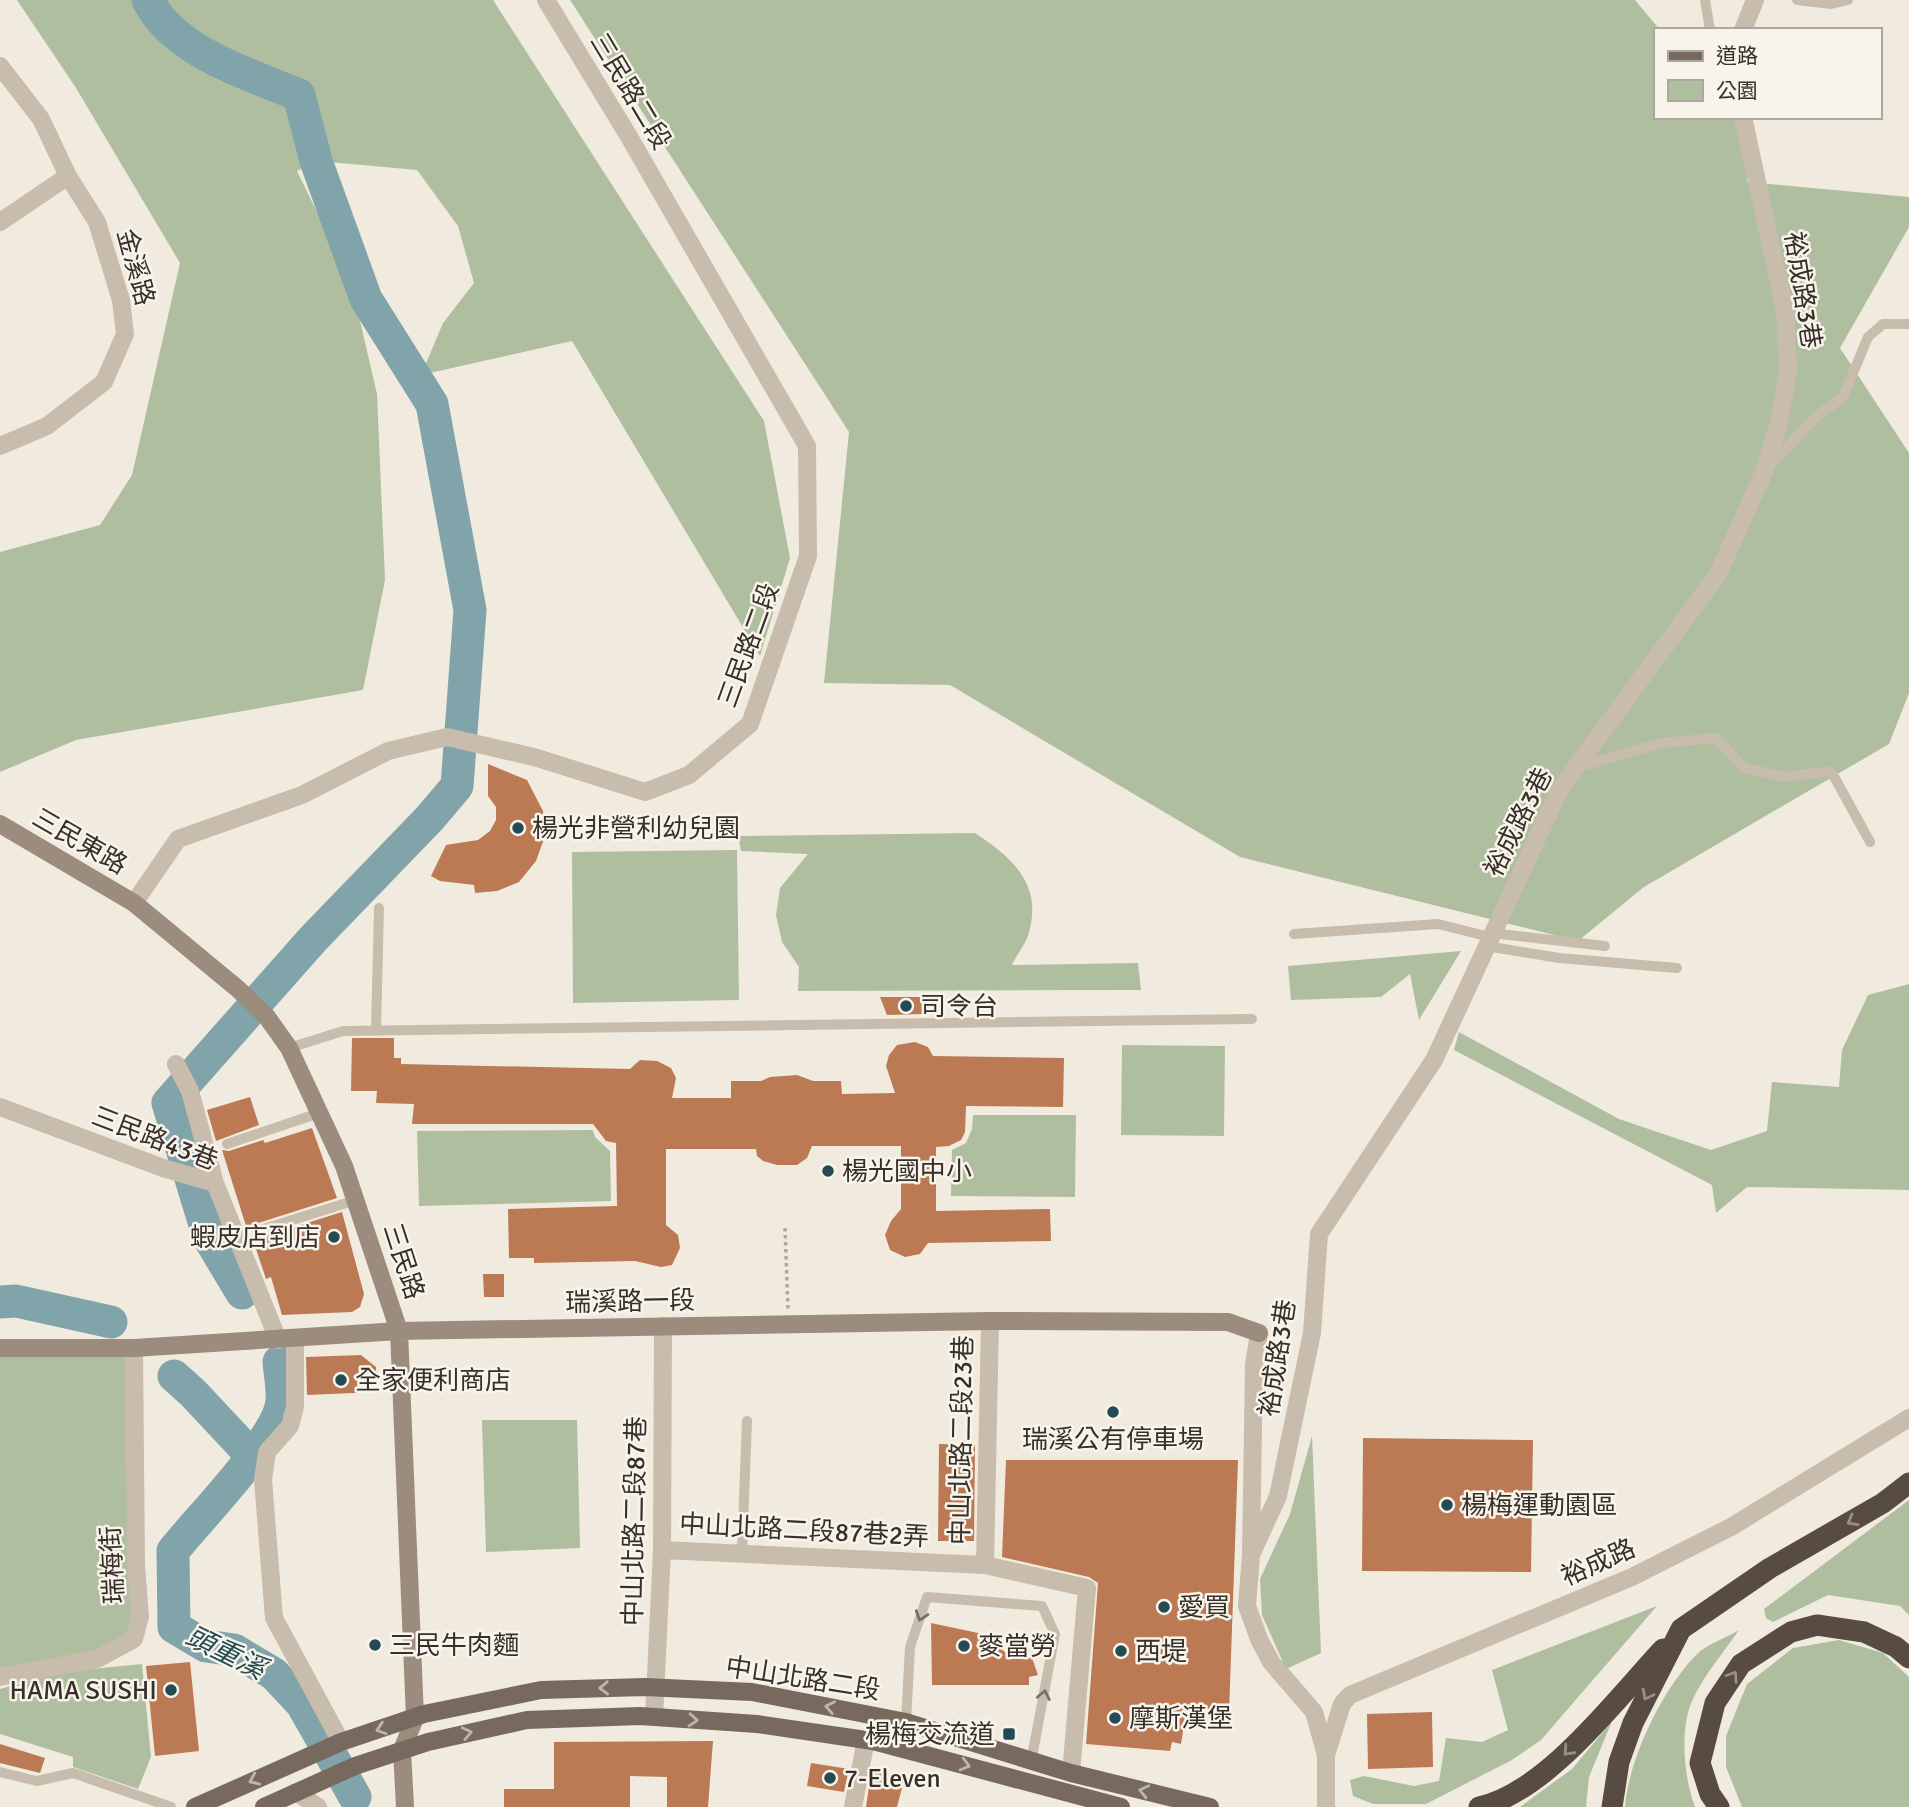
<svg xmlns="http://www.w3.org/2000/svg" width="1909" height="1807" viewBox="0 0 1909 1807" font-family="Signika,'Noto Sans TC',sans-serif">
<style>
.green{fill:#b0bea0}
.lines{fill:none;stroke-linecap:round;stroke-linejoin:round}
.river{stroke:#81a4ab;stroke-width:33}
.building{fill:#bb7a53}
.path{stroke:#b3a796;stroke-width:3.5;stroke-dasharray:3.5 3.5;stroke-linecap:butt}
.lane{stroke:#c8bcac;stroke-width:10}
.street{stroke:#c8bcac;stroke-width:18}
.secondary{stroke:#9b8c7e;stroke-width:18}
.primary{stroke:#77695d;stroke-width:18}
.highway{stroke:#574b42;stroke-width:21}
.oneway{stroke:#978f86}
.oneway2{stroke:#786f64}
.oneway3{stroke:#beb5ab}
.poi-dot{fill:#244b54;stroke:#f8f4eb;stroke-width:2.5}
.labels{text-anchor:middle;stroke-width:5;stroke-linejoin:round;paint-order:stroke}
.street-label{font-size:26px;fill:#37302a;stroke:#f8f4eb}
.poi-label{font-size:26px;fill:#37302a;stroke:#f8f4eb;text-anchor:start}
.water-label{font-size:28px;font-style:italic;fill:#244b54;stroke:#f8f4eb}
</style>
<rect width="100%" height="100%" fill="#f1ebdf"/>
<path class="green" d="M17,0h476l271,421 26,137 -30,98 -188,-315 -151,34 22,-52 31,-40 -16,-57 -41,-56 -100,-9 -20,10 54,111 26,112 8,186 -22,110 -287,50 -76,32v-220l100,-27 32,-50 48,-212 -104,-175z
M570,0h1065l25,30h-5v87h80l10,12 2,53 162,15v30l-69,121 69,105v240l-20,51 -245,143 -66,54 -338,-84 -290,-172 -126,-2 25,-251z
M975,833c38,25 69,52 53,103 -4,10 -12,20 -16,29l126,-2 3,27 -343,1 1,-24 -17,-25 -6,-27 4,-27 28,-34 -67,-3 -3,-15z
M737,850l2,150 -166,3 -1,-151z
M1461,951l-42,69 -9,-46 -29,23 -90,3 -3,-34z
M1909,984v206l-162,-3 -31,26 -4,-28 -258,-135 5,-18 160,87 92,31 56,-19 5,-49 67,5 3,-37 26,-55z
M1122,1045l103,1 -1,90 -103,-1z
M973,1115h103l-1,82 -124,-1 1,-46 14,-7 6,-14z
M593,1130l2,7 15,14 1,50 -192,5 -2,-75z
M0,1348h134v291l-37,20 -97,18z
M482,1420h95l3,128 -94,4z
M1312,1436l9,217 -35,16 -24,-54 -2,-36 30,-65z
M1909,1500v115l-9,-9 -72,-11 -55,27 -7,-4 -2,-9z
M1657,1606l-116,134 -29,20 -86,44h-53l-20,-8 -3,-16 14,-4 50,10 25,-5 7,-43 36,4 26,-12 -16,-60z
M1739,1630c-15,22 -35,45 -46,69 -14,28 -9,80 2,108h-70c4,-49 37,-117 71,-152 11,-11 30,-17 43,-25z
M1839,1640l44,13 26,24v130h-167l-16,-40v-31l21,-52 46,-36z
M142,1664l9,93 -13,32 -65,-22v-10l-73,-23v-45l60,-17z
M1612,1721l-23,56 -3,30h-66l52,-38z"/>
<g class="lines">
<path class="river" d="M148,0c27,53 99,73 151,95l17,66 50,138 66,105 38,206 -13,176 -28,33 -116,120 -145,164 41,135 33,55
M0,1302l16,-1 95,21
M279,1362c1,12 4,27 3,39 -4,38 -83,117 -109,150l1,76 32,19 28,4 40,24 28,30 53,93
M174,1376l19,17 59,63"/>
</g>
<path class="building" d="M488,764l39,16 16,31 2,25 -9,25 -17,21 -22,9 -22,2 -1,-8 -34,-4 -9,-5 15,-31 32,-5 12,-9 6,-11v-13l-8,-11z
M880,997h51l-6,17 -38,1z
M352,1038h42v20h7v6l229,5 10,-9 17,1 14,7 5,10 -4,20h59v-17h30l9,-4 27,-2 16,6h28l1,13 53,-1 -9,-27 3,-11 8,-10 18,-3 13,5 5,9 131,2 -1,49 -97,-1 -1,26 -4,8 -12,6 -13,1v64l114,-2 1,32 -123,2 -8,11 -15,3 -15,-7 -5,-15 6,-14 10,-12v-63h-89l-5,12 -10,7h-20l-14,-4 -6,-5 -1,-7h-90v76l12,10 2,13 -8,17 -11,2 -26,-6 -101,2v-5h-25l-1,-49 109,-3 -1,-63 -10,-2 -13,-17h-181l2,-20 -38,-1 1,-12h-26z
M250,1097l9,28 -43,16 -9,-31z
M312,1128l25,70 -82,26 -8,5 -25,-79 7,1 34,-11 2,3z
M342,1212l22,82 -4,13 -8,5 -70,3 -11,-38 -5,2 -14,-42 7,1z
M483,1274h21v23h-20z
M361,1355l15,12 1,25 -70,3 -1,-38z
M1363,1438l170,2 -2,132 -169,-1z
M939,1444l36,1 -1,96h-36z
M1006,1460h232l-9,253 -42,-8 -6,39 -9,-2 -2,9 -84,-7 12,-161 -9,-6 -87,-20z
M931,1623l52,11 28,23 21,1 6,17 -9,2v8h-97z
M190,1662l9,89 -44,5 -9,-90z
M1432,1712l1,55 -65,2 -1,-55z
M713,1741l-5,66h-41v-30l-37,-1v31h-126v-18h50v-47z
M0,1744l45,14 -5,15 -40,-10z
M811,1763l38,6 -5,23 -37,-6z
M875,1771l29,9 -7,27h-31l5,-34z"/>
<g class="lines">
<path class="path" d="M785,1228l3,82"/>
<path class="lane" d="M1705,0l5,30
M1797,0l34,4 17,-4
M1769,466l48,-50 26,-19 25,-60 15,-13h26
M1576,768l85,-25 55,-5 28,30 41,9 46,-6 39,71
M1492,933l113,13
M1294,934l144,-10 52,13
M1486,946l73,12 118,10
M376,1031l3,-123
M289,1048l54,-17 909,-12
M227,1144l92,-31
M257,1231l99,-31
M742,1552l5,-131
M906,1722l4,-75 17,-50 115,9 13,28 -24,128
M0,1772l37,9 36,-8 98,34"/>
<path class="street" d="M1743,30l12,-30
M0,66l41,53 27,57 29,46 24,78 4,34 -21,48 -57,44 -47,20
M0,222l68,-46
M134,903l44,-64 124,-44 86,-44 59,-14 87,20 111,35 44,-17 61,-51 58,-168 -1,-110 -179,-311 -82,-135
M176,1064l14,27 25,92 63,157
M0,1107l163,61 52,15
M1259,1333l-5,32 -3,190 -4,51 12,33 12,23 43,50 12,43v52
M295,1339v68l-5,19 -23,26 -4,28 11,138 67,124
M662,1550l323,15 102,23 -16,185
M1251,1555l27,-59 34,-163 7,-99 115,-174 126,-271 158,-215 46,-102 15,-50 9,-52 -3,-59 -42,-194
M985,1565l5,-244
M0,1677l97,-18 37,-20 6,-22 -4,-52 -2,-217
M654,1717l8,-167 1,-224
M1326,1755l16,-51 8,-9 282,-118 99,-50 178,-109
M296,1792l22,15
M853,1807l13,-67"/>
<path class="secondary" d="M0,824l134,79 104,86 29,28 22,31 55,118 55,165 16,387 -13,32 3,57
M0,1348h134l265,-17 591,-10 238,1 31,11"/>
<path class="primary" d="M195,1807l146,-65 83,-28 117,-24 104,-3 107,5 154,30 165,51 139,34
M264,1807l91,-41 73,-24 99,-22 113,-4 117,8 116,17 248,66"/>
<path class="highway" d="M1479,1807c67,-14 138,-109 184,-158
M1612,1807l7,-45 14,-39 48,-94 89,-61 113,-65 26,-20
M1719,1807l-9,-13 -10,-31 15,-60 26,-39 50,-32 26,-7 47,7 32,15 13,11"/>
</g>
<defs><path id="oneway-chevron" d="M-2-3.5L2.5 0L-2 3.5" fill="none" stroke-width="1.6" stroke-linecap="round" stroke-linejoin="round" transform="scale(1.75)"/></defs>
<g class="oneway">
<use href="#oneway-chevron" transform="translate(1852 1521) rotate(150)"/>
<use href="#oneway-chevron" transform="translate(1733 1676) rotate(-56)"/>
<use href="#oneway-chevron" transform="translate(1647 1695) rotate(117)"/>
<use href="#oneway-chevron" transform="translate(1568 1751) rotate(133)"/>
</g>
<g class="oneway2">
<use href="#oneway-chevron" transform="translate(921 1616) rotate(108)"/>
<use href="#oneway-chevron" transform="translate(1044 1695) rotate(-79)"/>
</g>
<g class="oneway3">
<use href="#oneway-chevron" transform="translate(604 1688) rotate(178)"/>
<use href="#oneway-chevron" transform="translate(830 1707) rotate(-169)"/>
<use href="#oneway-chevron" transform="translate(693 1720) rotate(4)"/>
<use href="#oneway-chevron" transform="translate(381 1729) rotate(162)"/>
<use href="#oneway-chevron" transform="translate(467 1733) rotate(-12)"/>
<use href="#oneway-chevron" transform="translate(965 1765) rotate(15)"/>
<use href="#oneway-chevron" transform="translate(254 1780) rotate(156)"/>
<use href="#oneway-chevron" transform="translate(1144 1791) rotate(-167)"/>
</g>
<g class="poi-dot">
<circle cx="518" cy="828" r="7"/>
<circle cx="906" cy="1006" r="7"/>
<circle cx="828" cy="1171" r="7"/>
<circle cx="334" cy="1237" r="7"/>
<circle cx="341" cy="1380" r="7"/>
<circle cx="1113" cy="1412" r="7"/>
<circle cx="1447" cy="1505" r="7"/>
<circle cx="1164" cy="1607" r="7"/>
<circle cx="375" cy="1645" r="7"/>
<circle cx="964" cy="1646" r="7"/>
<circle cx="1121" cy="1651" r="7"/>
<circle cx="171" cy="1690" r="7"/>
<circle cx="1115" cy="1718" r="7"/>
<rect x="1002" y="1727" width="14" height="14" rx="3.5"/>
<circle cx="830" cy="1778" r="7"/>
</g>
<g class="labels">
<g class="street-label">
<text transform="translate(631 91) rotate(59)" y="9">三民路二段</text>
<text transform="translate(136 267) rotate(75)" y="9">金溪路</text>
<text transform="translate(1803 290) rotate(81)" y="9">裕成路3巷</text>
<text transform="translate(748 645) rotate(-70)" y="9">三民路二段</text>
<text transform="translate(1518 822) rotate(-63)" y="9">裕成路3巷</text>
<text transform="translate(80 841) rotate(30)" y="9">三民東路</text>
<text transform="translate(155 1138) rotate(21)" y="9">三民路43巷</text>
<text transform="translate(404 1261) rotate(72)" y="9">三民路</text>
<text transform="translate(630 1301) rotate(-1)" y="9">瑞溪路一段</text>
<text transform="translate(1277 1358) rotate(-81)" y="9">裕成路3巷</text>
<text transform="translate(961 1440) rotate(-89)" y="9">中山北路二段23巷</text>
<text transform="translate(634 1521) rotate(-89)" y="9">中山北路二段87巷</text>
<text transform="translate(804 1530) rotate(3)" y="9">中山北路二段87巷2弄</text>
<text transform="translate(1598 1562) rotate(-24)" y="9">裕成路</text>
<text transform="translate(112 1565) rotate(-93)" y="9">瑞梅街</text>
<text transform="translate(803 1678) rotate(9)" y="9">中山北路二段</text>
</g>
<g class="poi-label">
<text x="532" y="837">楊光非營利幼兒園</text>
<text x="920" y="1015">司令台</text>
<text x="842" y="1180">楊光國中小</text>
<text x="320" y="1246" text-anchor="end">蝦皮店到店</text>
<text x="355" y="1389">全家便利商店</text>
<text x="1113" y="1448" text-anchor="middle">瑞溪公有停車場</text>
<text x="1461" y="1514">楊梅運動園區</text>
<text x="1178" y="1616">愛買</text>
<text x="389" y="1654">三民牛肉麵</text>
<text x="978" y="1655">麥當勞</text>
<text x="1135" y="1660">西堤</text>
<text x="157" y="1699" text-anchor="end">HAMA SUSHI</text>
<text x="1129" y="1727">摩斯漢堡</text>
<text x="995" y="1743" text-anchor="end">楊梅交流道</text>
<text x="844" y="1787">7-Eleven</text>
</g>
<g class="water-label">
<text transform="translate(226 1652) rotate(26)" y="10">頭重溪</text>
</g>
</g>
<rect x="1654" y="28" width="228" height="91" fill="#f8f4eb" stroke="#aba69e" stroke-width="2"/>
<rect x="1668" y="51" width="35" height="10" fill="#77695d" stroke="#aba69e" stroke-width="2"/>
<text x="1716" y="63" font-size="21" fill="#37302a">道路</text>
<rect x="1668" y="80" width="35" height="21" fill="#b0bea0" stroke="#aba69e" stroke-width="2"/>
<text x="1716" y="98" font-size="21" fill="#37302a">公園</text>
</svg>
